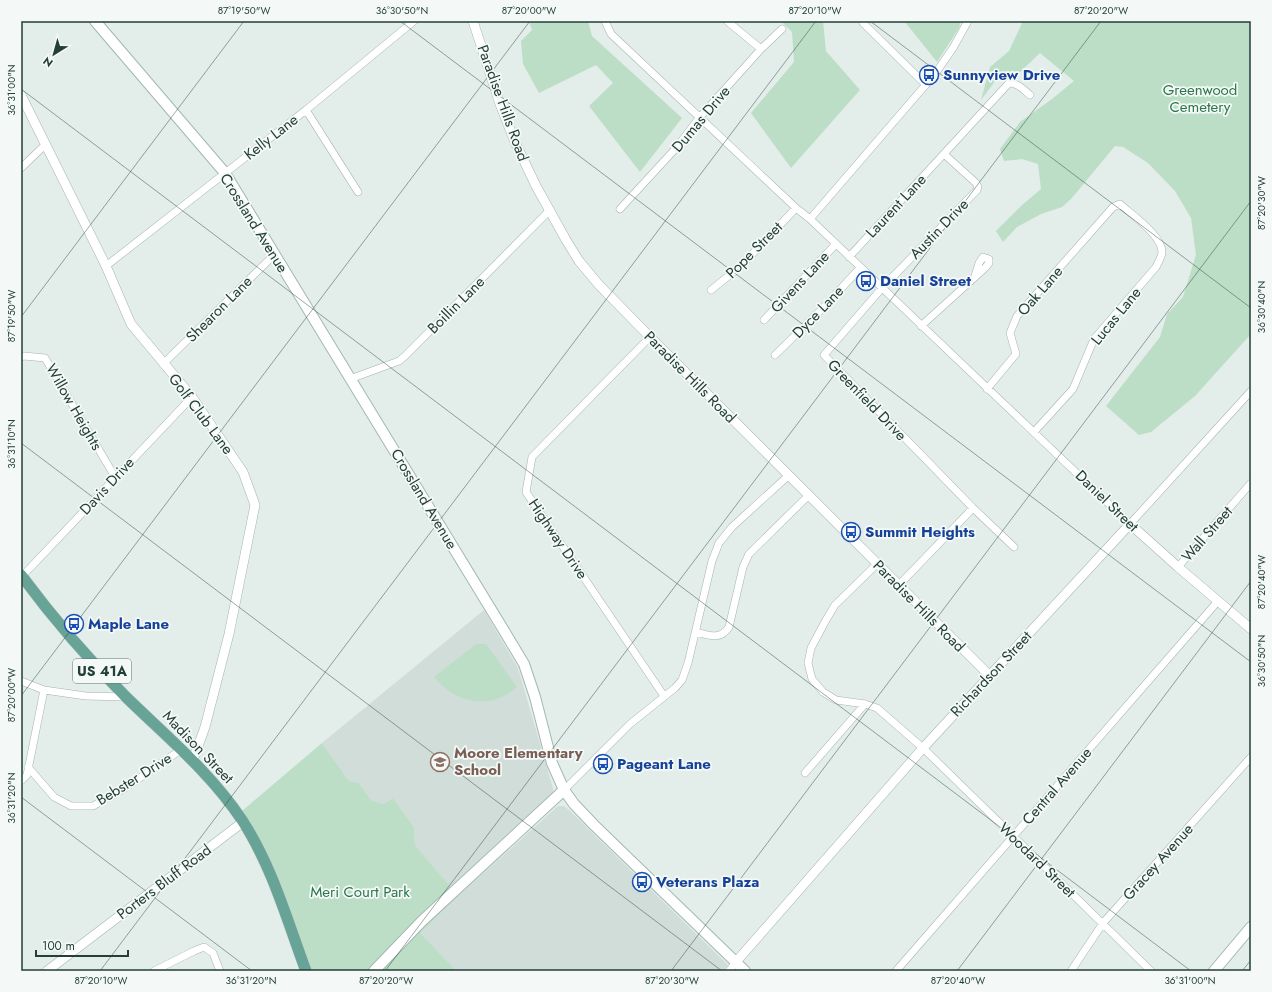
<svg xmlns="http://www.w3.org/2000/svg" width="1272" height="992" viewBox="0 0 1272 992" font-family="Jost,sans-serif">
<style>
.built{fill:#d1ddd8}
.green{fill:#bcdec6}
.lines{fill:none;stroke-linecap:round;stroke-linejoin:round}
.minor-casing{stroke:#a5b5b0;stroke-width:8}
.tertiary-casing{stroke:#a5b5b0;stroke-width:10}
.secondary-casing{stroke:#a1b9b1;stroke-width:12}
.primary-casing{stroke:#c1c9c7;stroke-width:12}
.minor{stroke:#fff;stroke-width:7}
.tertiary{stroke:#fff;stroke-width:9}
.secondary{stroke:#fff;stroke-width:10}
.primary{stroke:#67a396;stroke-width:11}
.ticks{fill:none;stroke:#223f38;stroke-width:1;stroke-opacity:0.45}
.labels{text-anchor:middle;stroke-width:3.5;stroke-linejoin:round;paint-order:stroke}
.shield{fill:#f4f9f7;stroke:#617771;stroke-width:1}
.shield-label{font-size:14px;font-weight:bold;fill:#223f38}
.transit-label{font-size:15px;font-weight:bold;fill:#164399;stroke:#f4f9f7;text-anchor:start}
.park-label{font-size:15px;fill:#2c764c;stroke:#f4f9f7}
.street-label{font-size:15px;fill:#223f38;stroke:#f4f9f7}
.education-label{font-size:15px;font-weight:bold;fill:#785e54;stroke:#f4f9f7;text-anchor:start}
.neatline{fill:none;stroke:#223f38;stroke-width:1.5}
.ticks-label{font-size:10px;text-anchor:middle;fill:#223f38}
</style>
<rect width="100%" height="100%" fill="#e3ede9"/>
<path class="built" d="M484,610l34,58 36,124 -104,95 -35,-42 -1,-18 -21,-29 -10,6 -12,-4 -12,-17 -10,-2 -27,-38z
M558,806h6l5,4 157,153 2,2 -5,6h-342l77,-75z"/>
<path class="green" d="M529,21h59l4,15 90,82 -42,54 -51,-66 24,-23 -17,-18 -57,28 -16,-29 -2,-23 11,-11z
M781,21h42l3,30 34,39 -69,78 -40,-55 43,-51 -2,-30z
M906,21h55l-2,7 -22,34 -32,-40z
M1023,21h228v313l-56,62 -44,36 -12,3 -33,-29 54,-69 7,-23 16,-17 13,-42 -5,-37 -16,-27 -27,-28 -25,-16 -8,-1 -44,53 -9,8 -21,7 -24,13 -14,15 -7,-11 25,-25 20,-17 -3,-25 -16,-5 -18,2 -4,-12 20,-27 32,-23 22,-18 -34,-28 -20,19 -24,8 -15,20 9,-33 19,-16z
M476,644h10l31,43c-4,3 -8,7 -13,9 -25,13 -53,2 -70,-19z
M322,743l27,38 10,2 12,17 12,4 10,-6 21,29 1,18 43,51 -38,37 36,38h-145l-30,-86 -15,-32 -24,-42z"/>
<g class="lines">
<g class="minor-casing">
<path id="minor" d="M605,21l6,13 185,174 14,11 320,305 121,-133
M727,21l34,28
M864,21l-1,2 63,62
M306,110l52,82
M944,154l32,29 2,4 -1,3 -95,98 -58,67 149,153 41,39
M21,168l24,-23
M620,209l57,-62 23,-30 61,-68 21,-20
M810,219l125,-145 18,-26 15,-27
M849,257l160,-174c9,0 15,7 21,12
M106,266l200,-156 108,-89
M711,290l30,-24 55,-58
M764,320l72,-76
M921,326l64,-58 4,-5v-4l-6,-2 -4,6 -4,13
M650,337l-118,120 -6,35 138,204
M775,355l48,-47 37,-40
M21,357l3,-1 21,2 70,119
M163,364l111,-109
M350,379l49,-18 6,-5 145,-146
M987,389l29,-35 -6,-21 7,-17 96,-109 7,-3c12,11 43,32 42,49 -1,5 -4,10 -6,14l-62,72 -21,50 -39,43
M877,564l-42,41 -9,15 -15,28 -3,15 4,16 11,13 13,8 29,4 12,4 46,40 228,223
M1178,567l73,-84
M22,576l9,-9 161,-170
M898,586l75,-78
M696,632c13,3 24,9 33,-5l14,-60 6,-13 59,-58
M21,681l23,9 42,6 40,1
M28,767l26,30 17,9h22l32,-18 57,-39
M805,773l60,-69
M21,781l6,-6 17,-85
M564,790l66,-66 45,-36 7,-8 6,-17 24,-102 7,-18 13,-16 56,-51
M154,971l40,-20 10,-4 9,6 7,18
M729,971l7,-9
M896,971l322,-370
M1071,971l32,-48 148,-166"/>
</g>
<g class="tertiary-casing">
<path id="tertiary" d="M473,21l27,83 15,38 21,44 30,54 13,21 20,24 51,52 340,339
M21,95l85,171 25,58 61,73 51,75 12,33 -26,129 -24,93 -12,33
M736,962l187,-214 207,-224 48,43 73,62
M47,971l196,-149"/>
</g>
<g class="secondary-casing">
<path id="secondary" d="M95,21l130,152 281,461 18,30 11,33 17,66 12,27 10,14 20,21 151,146
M374,971l48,-50 142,-131
M1214,971l37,-44"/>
</g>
<g class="primary-casing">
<path id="primary" d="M21,575c32,43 67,84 105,122 41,40 84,75 116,123 30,46 45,100 64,151"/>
</g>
<use href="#minor" class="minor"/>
<use href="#tertiary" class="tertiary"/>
<use href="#secondary" class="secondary"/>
<use href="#primary" class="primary"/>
</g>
<path class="ticks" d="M400,21l851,641M870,21l381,287M21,89l1170,882M21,317l223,-296M21,443l701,528M21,696l509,-675M21,797l231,174M100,971l716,-950M385,971l716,-950M671,971l580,-770M957,971l294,-390M1242,971l9,-11"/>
<defs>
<g id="bus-ring" transform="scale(1)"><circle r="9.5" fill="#f4f9f7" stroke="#1a4fb4" stroke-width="1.5"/><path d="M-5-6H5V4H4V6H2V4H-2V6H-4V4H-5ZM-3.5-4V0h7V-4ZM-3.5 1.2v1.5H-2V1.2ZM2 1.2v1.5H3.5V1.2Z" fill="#1a4fb4"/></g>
<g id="school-ring" transform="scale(1)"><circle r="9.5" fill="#f4f9f7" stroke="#8d6e63" stroke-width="1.5"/><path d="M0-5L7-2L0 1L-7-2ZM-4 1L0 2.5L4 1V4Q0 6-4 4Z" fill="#8d6e63"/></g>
</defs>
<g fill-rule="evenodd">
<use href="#bus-ring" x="929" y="75"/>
<use href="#bus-ring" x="866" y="281"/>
<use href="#bus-ring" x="851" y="532"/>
<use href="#bus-ring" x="74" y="624"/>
<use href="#school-ring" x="440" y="762"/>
<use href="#bus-ring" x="603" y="764"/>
<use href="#bus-ring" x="642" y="882"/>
</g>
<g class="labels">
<rect class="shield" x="73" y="659" width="58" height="24" rx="3"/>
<g class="shield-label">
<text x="102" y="676">US 41A</text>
</g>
<g class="transit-label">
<text x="943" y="80">Sunnyview Drive</text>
<text x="880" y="286">Daniel Street</text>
<text x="865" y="537">Summit Heights</text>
<text x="88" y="629">Maple Lane</text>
<text x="617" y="769">Pageant Lane</text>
<text x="656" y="887">Veterans Plaza</text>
</g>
<g class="park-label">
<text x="1200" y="95">Greenwood<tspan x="1200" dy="17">Cemetery</tspan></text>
<text x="360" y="897">Meri Court Park</text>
</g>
<g class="street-label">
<text transform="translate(503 103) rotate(70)" y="5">Paradise Hills Road</text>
<text transform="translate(701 119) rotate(-50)" y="5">Dumas Drive</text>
<text transform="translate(271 137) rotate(-38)" y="5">Kelly Lane</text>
<text transform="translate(896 206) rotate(-47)" y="5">Laurent Lane</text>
<text transform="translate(254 223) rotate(58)" y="5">Crossland Avenue</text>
<text transform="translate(939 229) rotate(-46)" y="5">Austin Drive</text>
<text transform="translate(754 250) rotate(-45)" y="5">Pope Street</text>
<text transform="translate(800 282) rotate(-47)" y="5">Givens Lane</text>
<text transform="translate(1040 291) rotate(-49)" y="5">Oak Lane</text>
<text transform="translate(456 305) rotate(-45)" y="5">Boillin Lane</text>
<text transform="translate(219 309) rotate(-45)" y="5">Shearon Lane</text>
<text transform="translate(818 312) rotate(-46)" y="5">Dyce Lane</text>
<text transform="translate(1116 316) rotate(-51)" y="5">Lucas Lane</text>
<text transform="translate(690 377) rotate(45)" y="5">Paradise Hills Road</text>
<text transform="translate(867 400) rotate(46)" y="5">Greenfield Drive</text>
<text transform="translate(74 407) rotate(60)" y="5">Willow Heights</text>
<text transform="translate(201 414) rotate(53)" y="5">Golf Club Lane</text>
<text transform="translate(107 486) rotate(-47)" y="5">Davis Drive</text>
<text transform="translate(424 499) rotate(59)" y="5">Crossland Avenue</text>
<text transform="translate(1107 501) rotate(44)" y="5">Daniel Street</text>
<text transform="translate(1207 534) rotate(-49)" y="5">Wall Street</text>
<text transform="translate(558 539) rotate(56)" y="5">Highway Drive</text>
<text transform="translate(919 606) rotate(45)" y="5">Paradise Hills Road</text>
<text transform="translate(991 674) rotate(-47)" y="5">Richardson Street</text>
<text transform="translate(198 747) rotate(46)" y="5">Madison Street</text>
<text transform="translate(134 779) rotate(-32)" y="5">Bebster Drive</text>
<text transform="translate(1057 786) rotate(-49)" y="5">Central Avenue</text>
<text transform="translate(1037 860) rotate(44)" y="5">Woodard Street</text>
<text transform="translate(1158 862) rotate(-48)" y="5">Gracey Avenue</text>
<text transform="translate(164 882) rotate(-37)" y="5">Porters Bluff Road</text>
</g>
<g class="education-label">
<text x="454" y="758">Moore Elementary<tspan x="454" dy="17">School</tspan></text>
</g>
</g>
<rect width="1272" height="992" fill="none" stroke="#f4f9f7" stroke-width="44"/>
<g transform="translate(54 54) rotate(217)" stroke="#f4f9f7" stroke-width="3" paint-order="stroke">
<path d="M0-3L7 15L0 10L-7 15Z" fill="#223f38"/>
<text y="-6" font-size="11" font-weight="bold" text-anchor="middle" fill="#223f38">N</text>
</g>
<path d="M36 950v6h92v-6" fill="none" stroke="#223f38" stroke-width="2"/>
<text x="42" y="950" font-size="12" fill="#223f38" stroke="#f4f9f7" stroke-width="3" paint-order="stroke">100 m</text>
<rect x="22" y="22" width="1228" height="948" class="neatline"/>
<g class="ticks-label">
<text x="244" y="14">87°19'50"W</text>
<text x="402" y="14">36°30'50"N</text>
<text x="529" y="14">87°20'00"W</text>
<text x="815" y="14">87°20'10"W</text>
<text x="1101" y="14">87°20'20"W</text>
<text transform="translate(11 90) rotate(-90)" y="4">36°31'00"N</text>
<text transform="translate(1261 203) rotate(-90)" y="4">87°20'30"W</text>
<text transform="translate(1261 307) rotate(-90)" y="4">36°30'40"N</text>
<text transform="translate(11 316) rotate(-90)" y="4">87°19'50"W</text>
<text transform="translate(11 444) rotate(-90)" y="4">36°31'10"N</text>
<text transform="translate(1261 582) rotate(-90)" y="4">87°20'40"W</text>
<text transform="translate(1261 661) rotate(-90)" y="4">36°30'50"N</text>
<text transform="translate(11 695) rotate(-90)" y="4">87°20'00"W</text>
<text transform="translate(11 798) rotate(-90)" y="4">36°31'20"N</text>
<text x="101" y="984">87°20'10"W</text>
<text x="251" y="984">36°31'20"N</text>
<text x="386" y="984">87°20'20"W</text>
<text x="672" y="984">87°20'30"W</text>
<text x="958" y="984">87°20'40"W</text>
<text x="1190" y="984">36°31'00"N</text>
</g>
</svg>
